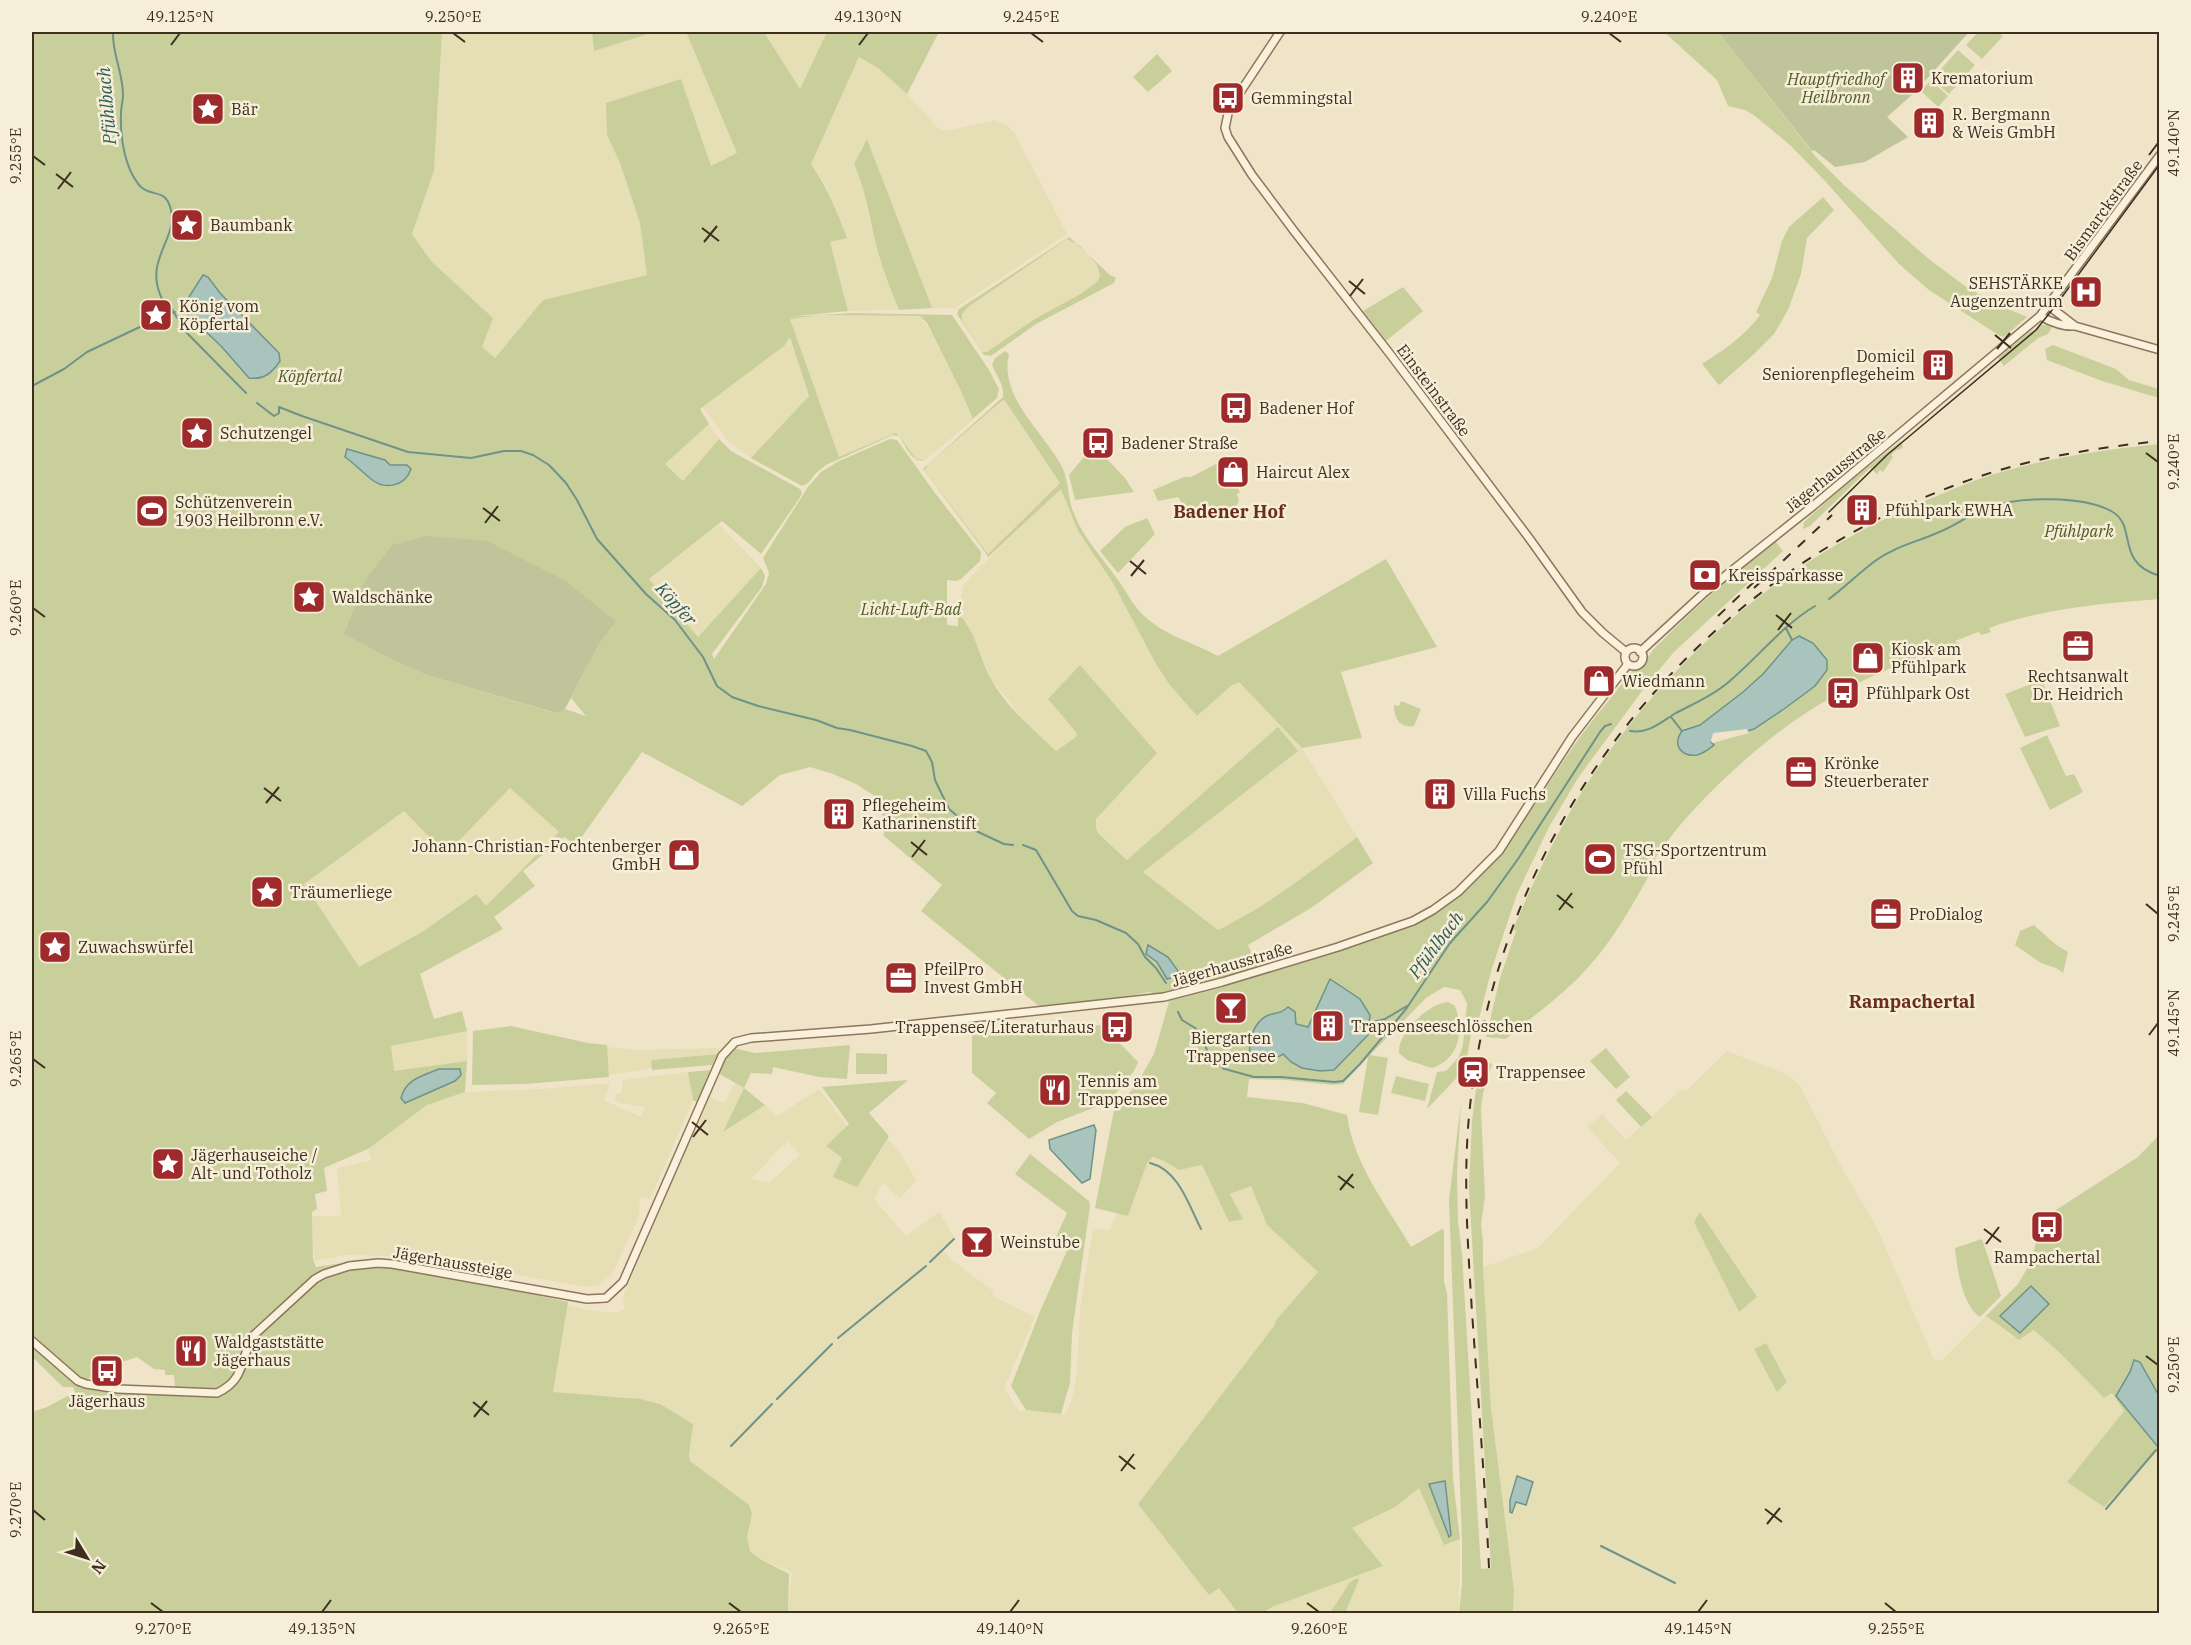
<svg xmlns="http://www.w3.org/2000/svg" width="2191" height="1645" viewBox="0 0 2191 1645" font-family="'IBM Plex Serif',serif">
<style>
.farmland{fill:#e6deb5;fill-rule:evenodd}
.green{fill:#c9cf9b;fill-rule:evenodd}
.cemetery{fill:#bfc49a}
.water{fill:#a9c4bc;stroke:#6f938a;stroke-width:1.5;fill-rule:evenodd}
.pier{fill:#f0e4c8}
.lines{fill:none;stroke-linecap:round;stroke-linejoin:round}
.stream{stroke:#6f938a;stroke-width:2}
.tertiary-casing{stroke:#8d765c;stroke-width:10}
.tertiary{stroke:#faf1dc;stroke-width:7}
.tram{stroke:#3d2e20;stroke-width:1.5}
.rail{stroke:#3d2e20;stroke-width:2;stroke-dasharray:10 10;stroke-linecap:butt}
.ticks{fill:none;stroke:#3d2e20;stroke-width:2}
.labels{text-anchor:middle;stroke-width:5;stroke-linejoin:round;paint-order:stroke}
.poi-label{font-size:16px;fill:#3d2e20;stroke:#f7eed8;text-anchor:start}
.park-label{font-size:16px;font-style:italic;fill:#4d5a26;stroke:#f7eed8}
.street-label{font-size:16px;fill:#3d2e20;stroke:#f7eed8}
.water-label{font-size:18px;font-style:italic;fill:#2f5d5a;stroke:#f7eed8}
.neighbourhood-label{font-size:18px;font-weight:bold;fill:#6b2e1e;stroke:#f7eed8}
.neatline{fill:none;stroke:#3d2e20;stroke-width:2}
.ticks-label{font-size:15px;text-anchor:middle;fill:#3d2e20}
</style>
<rect width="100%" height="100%" fill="#f0e4c8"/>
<path class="farmland" d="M442,32h150l2,19 61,-19h31l52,121 -27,13 -104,-31 13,28 20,60 7,52 -104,25 -48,58 -13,-10 10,-30 -60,-56 -20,-28 22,-63z
M764,32h60l2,2 -26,56z
M859,57l19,11 29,26 33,36h11l44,-10 11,5 8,7 53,102 -112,74h-23l-65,-169 -13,25 7,14 11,49 27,83 -51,1 -18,-70 17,-3 -12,-32 -11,-23 -13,-19z
M1067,239l5,1 8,6 17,20 3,9 -2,6 -16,12 -49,27 -46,32h-5l-20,-32v-6l5,-7 43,-30z
M823,315l97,1 10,14 31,61 12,28 -49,42 -9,-3 -14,-20 -5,-5 -57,25 -49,-139z
M790,336l19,60 -58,62 -23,-17 -25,-34 81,-61z
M1004,400l56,83 -72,71 -64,-84 6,-7z
M709,424l10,15 -36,42 -18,-17z
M1061,488l17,43 35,52 43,81 13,20 28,32 34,-31 8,-3 3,2 60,64 55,89 -70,51 -52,34 -17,8 -75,-58 155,-121 -20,-23 -150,132 -30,-27 -3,-5 1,-9 61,-67 -81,-20 1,4 -22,15 -29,-28 -35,-44 -24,-57 -9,-9 5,-27 7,-9z
M719,524l42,44 -63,69 -49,-58z
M510,788l49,44 -74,75 -10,-13 -53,38 -63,35 -56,-83 101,-73 42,42z
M467,1031v30l-73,11 -4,-26z
M607,1047l28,3 85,-2 -2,6 -67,6 1,8 -43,7z
M1727,1051l61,24 12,11 41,80 36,62 57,131 7,2 45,-45 27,21 10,2 11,-9 26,23 51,39 13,19 -56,70 91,-32v164h-646l1,-23 -23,-182 -8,-141 55,-19 82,-85 -33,-36 15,-13 24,26 57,-52 3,3zM1766,1343l21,39 -33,-33z
M688,1072l5,28 -43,99 -10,-2 -2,23 -26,54 -13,11 -14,2 -152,-27 -6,4 -39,-8 -41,-1 -33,6 -2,-45h29l-4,-48 34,-8 -3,-11 59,-44 38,-13 77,-3 68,-6 -6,17 37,17 4,-10 -27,-4 -3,-3v-5l6,-3 2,-12z
M735,1083l9,5 -20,44 41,-27 12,11 42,-27 28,37 -21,20 16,12 -9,20 54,-40 14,16 15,26 -16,19 -17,-16 -9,16 32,37 33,-24 16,26 -13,10 10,12 41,31v5l42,21 -31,71 15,23 7,-1 39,5 8,-19 4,-25 3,-62 13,-81 17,2 7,-17 11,3 19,-54 6,-5 11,4 15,9 23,-5 27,57 14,-3 -13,-25 21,-8 16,39 51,47 -42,48 -2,6 -136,178 71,90 10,-6 19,25h-450l4,-41 -32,-13 -10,-8 -3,-14 3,-11 -57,-55 -4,-16 -64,-58 -73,-4 15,-88 20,5 19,2h13l6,-4 -2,-10 4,-11 83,-190 14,6zM788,1142l12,13 -31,28 -18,-4 19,-19v-3z
M1419,1488l25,56 16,-5 -1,74h-114l14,-33 -9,2 -20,31h-68l10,-6 111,-41 -32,-38 44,-21z"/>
<path class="green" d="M32,32h410l-8,139 -22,63 20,28 61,56 -11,29 13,11 48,-58 104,-25 -7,-52 -20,-60 -13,-28 -1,-32 75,-24 30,87 26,-13 -51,-121h78l36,57 26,-55 -2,-2h115l-32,62 -29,-26 -19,-11 -48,107c16,23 26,47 36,74l-17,4 18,69 -61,6 66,-4 99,2 37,55 10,19 -2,9 -73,63c-13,1 -18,-15 -25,-25l-6,-1 -67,30 -10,8 -8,10 -6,3 -51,-28 58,-62 -19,-59 -6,9 -84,63 9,15 -44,40 18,17 36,-42 12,12 69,38 2,4 -3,6 -38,55 -39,-33 -73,58 49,58 63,-69 4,8 -3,11 -50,67 2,5 52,-75 3,-11 -6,-15 45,-71 13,-15 18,-11 51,-22 7,1 38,53 46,59 -1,9 -19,18 -5,2 -9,-1v45l11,1v-13c18,18 21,44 33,66 15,28 42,50 65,72l21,-15 -1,-4 -28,-33 32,-34 77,88 -61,66v9l2,5 29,27 151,-133 20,24 -155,121 75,58c50,-24 94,-60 139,-93l16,26 -62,45 -63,37 12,28 158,-51c72,-36 111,-111 155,-175 18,-26 40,-51 59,-76 13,0 12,-8 18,-17 3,-5 9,-10 13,-14 35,-36 73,-67 112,-99l8,10 -109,101 -29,35 -67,91 -29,49 -32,67 -25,74 -17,66h-4l-6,35 -38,40 10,-37 9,-1 13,-14 4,-12 4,-42 -7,-13 -16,-3 -18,11 -56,57 18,3 -10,57 -19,-3 9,-55 -25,27 -10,1 -48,-5 -36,-1 -2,18 56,6 44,12c6,48 40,91 64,132l31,-18 2,1v52l3,11 6,185 7,61 -16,6 -25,-57 -24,19 -43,21 31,38 -111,41 -10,6h-24l-19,-25 -10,7 -71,-91 136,-178 2,-6 42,-48 -51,-47 -16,-39 -21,8 13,25 -14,3 -27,-57 -23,5 -15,-9 -11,-4 -6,6 -19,53 -33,-8 19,-98 23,-26 17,-30 15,-52 -19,-10 -105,19 -124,-100 21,-26 -58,-49 -3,-36 -25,-16 -23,-10 -23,-7 -30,8 -38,31 -100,-54 -66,93 -12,-8 -41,34 12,15 -41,31 9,12 -83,45 14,45 28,-8 5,20 -76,15 3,25 73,-10 -2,31 -38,13 -59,44 -44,19 3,23 -12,3 2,15 -5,3 1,47 3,8 33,-5 35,-1 184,41 -15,90 87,7 20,5 33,20 -4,31 1,6 59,44 3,9 -5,23 3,14 10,8 29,15 -1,39 -756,1v-202l15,-5 28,-15 -2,-5h-10l-31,-30zM823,315l97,1 7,7 34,68 12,28 -49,42 -9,-3 -14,-20 -5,-5 -57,24 -49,-138zM613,625l-15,21 -27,52 15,18 -21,-7 -10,4 -129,-38 -42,-19 -40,-22zM510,788l49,44 -73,74 -10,-12 -54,38 -63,35 -55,-83 100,-73 42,43zM1331,980l29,19 10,16 -2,20 -80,23 -5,-4c-9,7 -23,5 -33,0l24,-41 5,2 6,-7 10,16 13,3zM137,1357l17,12 11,1v5h9l1,12 -73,-2 -16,-4 12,-11z
M592,32h63l-61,19z
M1664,32h54l98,125 29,29 85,74 35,26 31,18 31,13 -23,20 -4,-1 -71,-46 -30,-26 -74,-83 -35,-36 -35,-29 -10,-6 -17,-4 -11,-26z
M1978,32h20l5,4 -21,23 -16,-14z
M1958,50l17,15 -26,29 -17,-15z
M1157,54l15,17 -24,21 -15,-15z
M1931,80l17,16 -10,11 -17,-16z
M867,139l65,169 -33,2c-11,-26 -22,-56 -27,-84 -5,-22 -9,-42 -18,-62z
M1823,197l11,13 -27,28 -6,36 -13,36 -14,24 -21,21 -34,30 -17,-21c21,-14 43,-28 58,-49l-4,-3 16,-34 10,-37 7,-14z
M1069,237l41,38 6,3 -2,5 -78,41 -45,32 -7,-1 -23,-35 -4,-6 2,-5zM1067,239l13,7 17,19 3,10 -2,6 -16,12 -49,27 -46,32h-5l-20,-32v-6l6,-7z
M1403,287l20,24 -37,30 -23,-30z
M2042,325h11l-5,9 -10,4 -34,28 -6,-8 30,-25z
M2053,345l63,24 13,11 30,9v9l-57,-17 -55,-21 -2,-11z
M1005,351l4,3c-10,42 32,76 51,109 9,15 7,32 13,48 10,27 29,46 45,69 8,11 15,25 24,34 23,22 50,28 76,42l168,-97 51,88 -96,25 21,66 -60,10 -63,-66 -8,4 -34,30 -28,-32 -13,-20 -43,-81 -35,-52 -17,-42 -77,72 4,-4 -3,-5 -62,-83 80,-72c2,-11 -7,-22 -11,-32l3,-7zM1003,400l2,1 55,82 -72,71 -64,-84 6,-7z
M1901,441l2,7 -8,3 -4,4 2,2 -10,15 -3,-2 -3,4 -7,-6 -60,58 -7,3 1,-7 37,-34z
M2159,444v155c-59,5 -113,9 -170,29l2,4 -9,3 -4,-3 -23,9 5,3 -7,3 -5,-3 -14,6 4,4 -13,5 -4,-3 -22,9 4,4 -7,3 -5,-4c-70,30 -112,60 -168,112 -28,27 -54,55 -74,88l3,2c-22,40 -45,81 -79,113 -21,20 -45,37 -67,56l-20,-2 14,-59 16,-47 -3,-2c20,-46 41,-91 67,-134 86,-137 209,-241 359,-300 24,-10 48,-20 73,-26 48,-13 98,-20 147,-25z
M1093,446l9,13 3,-2 20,21 9,14 -59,8 -6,-25z
M1228,461l5,6 -5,4 12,21 -3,2 2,7 -3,6 -3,-1c-7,14 -21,15 -34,10l-3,3 -6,-4 -12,-18 -20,4 -5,-11 31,-13h7l25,-13 3,4z
M1147,518l8,16 -37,39 -18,-22 25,-24z
M2042,680l18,46 -35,11 -20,-43z
M1401,701l20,8 -7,17c-15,2 -20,-8 -20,-21l5,1z
M2047,735l19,41 8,-2 9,18 -33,18 -30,-62z
M2034,925l21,19 13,8 -5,21 -7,-5 -15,-5 -26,-18 5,-14z
M1448,1002l7,4c9,24 5,53 -23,62l-25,-8 -8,-7c-2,-20 30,-50 49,-51z
M1331,1014l5,3 1,7 -6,10 -11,-3v-3l4,-11z
M1102,1025l36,37 -4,9 -25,31 -52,20 -28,17 -42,-36 9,-10 -24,-20v-38l38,-5z
M511,1026l77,17 19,2 2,32 -83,7 -54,1 1,-54z
M850,1045l-3,34 -28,-2 -46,-10 -1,7 -21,-1 -7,15 21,17 -42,27 21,-44 -26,-15 6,-14 9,-11 22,5z
M1606,1048l24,29 -14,12 -26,-28z
M856,1053l31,1v20h-31z
M718,1054l-6,11 -60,5 -1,-10z
M1490,1063l2,1 -9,29 -2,16 4,87 -4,28 2,18v25l8,141 23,182 -1,23h-54l3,-28v-45l-13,-340 12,-97 -4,70 1,48 4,33 19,315 10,-1 -22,-380 3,-67 6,-49 1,-1 1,10h2l3,-15z
M710,1070l-13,32 -4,-2 -5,-28z
M1396,1076l33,8 -4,17 -34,-8z
M908,1080l-39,33 20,23 -32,51 -24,-10 9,-19 -16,-12 23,-22 -27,-37z
M1626,1091l26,26 -11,10 -25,-27z
M2159,1135v314l-55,58 -37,-25 57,-71 -12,-18 -8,5 -44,-45 -26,-23 -15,10 -33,-24 32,-32 13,-22 11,-43 96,-62z
M1030,1154l59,47 1,5 -18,127 -2,50 -9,31 -35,-4 -15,-24 30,-77 26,-58 -14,-7 14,-31 -52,-39z
M1700,1212l57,85 -18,15 -45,-90z
M1982,1239l19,57 -21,21c-18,-12 -23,-49 -25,-69z
M1766,1343l21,39 -10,10 -23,-43z
M1357,1578l2,2 -14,33h-15l20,-31z"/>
<path class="cemetery" d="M1718,32h251l-55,61 -27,24 21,20 -43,25 -30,5 -21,-17 -2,1z
M427,536l60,5 77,39 52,41 -18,25 -33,63 -9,4 -130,-38 -42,-19 -40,-22 22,-55 26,-34z"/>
<path class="water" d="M203,275l5,2 12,16 59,60 1,8c-8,12 -16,19 -31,17l-28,-32 -35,-33 1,-13z
M347,449l38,11 5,5h17l4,4c-6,18 -27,21 -40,10 -9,-7 -16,-15 -26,-22z
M1799,636l14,7 14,17v10l-12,16 -31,23 -30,20 -43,13 3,3c-5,4 -11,9 -17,10 -16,2 -25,-10 -15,-24l18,-6 43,-33 20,-18 29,-34z
M1148,945l20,12 13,18 -14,4 -10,-17 -11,-8z
M1330,979l30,20 10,16 -2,20 -34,35 -14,1 -18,-3 -11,-6 -8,-8c-9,7 -23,5 -33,0 -2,-15 5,-36 22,-40 9,-2 8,-1 16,-7l7,5 1,12 12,3zM1331,1014l5,3c2,7 -1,13 -6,18l-10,-7 4,-11z
M439,1069h21l1,6 -6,6 -50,22 -4,-5c5,-19 21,-22 38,-29z
M1094,1125l2,5 -6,49 -8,4 -32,-34 -1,-9z
M2031,1286l18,18 -29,29 -20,-17z
M2134,1360l6,2 19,34 -1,51 -42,-51 14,-24z
M1517,1476l16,6 -7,23 -10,-3 -4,11 -2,-1v-12z
M1445,1481l6,54 -2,2 -20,-53z"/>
<path class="pier" d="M1747,729l2,4 -37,10 -1,-2 2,-8z"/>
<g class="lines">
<path class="stream" d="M113,32c-1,21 10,41 10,63 0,6 -2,12 -2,18 -1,18 2,42 10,59 2,4 6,11 10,15 11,10 25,1 30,23 7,29 -28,50 -9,89
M170,306l15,25 61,62
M168,315l7,-3
M185,331l10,-8
M32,386l32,-17 23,-17 57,-27
M257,403l17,13 5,-3v-6l23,9 106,36 63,6 33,-7h17l12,4 16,10 17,18 11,17 20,39 49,55 29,26 28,37 14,29 15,11 26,9 58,14 21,8 13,2 62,16 14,5 6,11 3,18 14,29 25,21 30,14 9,1
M1829,599c16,-12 30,-26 46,-38 19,-14 41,-19 62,-28 19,-7 34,-20 53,-26 29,-11 94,-11 121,4 28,15 2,51 49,65
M1786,628l6,12
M1671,717l11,14
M1630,731c19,3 31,-9 46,-18 17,-9 34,-16 49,-28 31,-25 55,-58 90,-79
M1023,845l13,5 36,61 6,5 18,4 30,13 12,11 7,13 11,11 10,15
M1178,1012l4,8 13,8 5,6 10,23 14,12
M1369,1023l16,-4 22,-13
M1236,1064l14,-10
M1225,1069l29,8h27l53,5 9,-1 17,-17 46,-55 44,-66 37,-41 31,-43 82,-127 5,-6 6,-2
M1150,1163c29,7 39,43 51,66
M930,1262l24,-23
M838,1338l88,-72
M777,1399l55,-55
M731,1446l41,-42
M2106,1509l50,-59
M1601,1546l74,37"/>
<g class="tertiary-casing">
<path id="tertiary" d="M1280,32l-51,77 -4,19 3,9 24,38 42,56 96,123 139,184 53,74 21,21 23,19
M2049,306l26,20 85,24
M2040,316c11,6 23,11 35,10
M1625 657a9 9 0 1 1 18 0a9 9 0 1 1-18 0Z
M1640,652l65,-60 108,-86 227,-190 120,-161
M32,1341l46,40 8,3 32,5 99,4c30,-14 22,-35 37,-58l61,-56 9,-5 25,-8 29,-3 14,1 195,35 19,-1 17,-16 99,-226 13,-14 16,-4 120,-9 293,-32 58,-15 116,-35 75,-26 20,-11 25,-18 41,-41 73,-114 56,-73"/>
</g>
<use href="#tertiary" class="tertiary"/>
<path class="tram" d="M1829,512l58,-57 149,-125 20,-25 104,-141"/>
<path class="rail" d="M1754,588l78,-73
M1718,616l39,-37
M1489,1568c-4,-85 -11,-171 -17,-256 -4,-65 -9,-131 -3,-196 27,-286 222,-535 492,-633 64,-24 131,-35 199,-42"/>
</g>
<path class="ticks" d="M453,33l12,9M1031,33l12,9M1609,33l12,9M171,45l9,-12M859,45l9,-12M2149,155l9,-12M33,156l12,9M56,174l17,13M58,189l13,-17M702,228l17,13M704,242l13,-16M1349,281l16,13M1350,296l13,-17M1995,335l16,13M1997,349l13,-16M2146,453l12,9M483,508l17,13M485,523l13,-17M1130,561l16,13M1131,576l13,-16M33,608l12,9M1776,615l16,13M1778,630l13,-17M264,788l17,13M266,803l13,-16M911,842l16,13M912,857l13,-17M1557,895l16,13M2146,904l12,10M1559,910l13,-17M2149,1035l9,-12M33,1059l12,9M692,1122l16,13M693,1137l13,-17M1338,1176l16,12M1340,1190l13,-16M1984,1229l17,13M1986,1244l13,-17M2146,1356l12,9M473,1402l16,13M474,1417l13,-16M1119,1456l16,13M1121,1471l13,-17M1765,1509l17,13M33,1510l12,10M1767,1524l13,-16M151,1603l12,9M729,1603l12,9M1307,1603l12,9M1885,1603l11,9M322,1612l9,-12M1010,1612l9,-12M1698,1612l9,-12"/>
<defs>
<g id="building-square" transform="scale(1.725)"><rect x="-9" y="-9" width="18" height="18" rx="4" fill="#9e2a2b" stroke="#f7eed8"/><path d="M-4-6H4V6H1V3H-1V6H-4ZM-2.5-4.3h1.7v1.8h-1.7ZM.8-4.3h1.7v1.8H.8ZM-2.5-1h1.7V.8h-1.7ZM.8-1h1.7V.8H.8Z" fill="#fff"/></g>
<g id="bus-square" transform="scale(1.725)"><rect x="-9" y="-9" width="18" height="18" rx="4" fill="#9e2a2b" stroke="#f7eed8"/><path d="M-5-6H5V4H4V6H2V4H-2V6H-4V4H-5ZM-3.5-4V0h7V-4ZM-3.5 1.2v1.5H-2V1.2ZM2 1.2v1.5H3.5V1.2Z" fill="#fff"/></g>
<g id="sight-square" transform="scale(1.725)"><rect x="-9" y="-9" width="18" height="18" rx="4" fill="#9e2a2b" stroke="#f7eed8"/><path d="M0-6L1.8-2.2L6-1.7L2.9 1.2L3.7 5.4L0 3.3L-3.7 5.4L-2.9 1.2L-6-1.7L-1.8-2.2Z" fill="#fff"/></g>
<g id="hospital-square" transform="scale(1.725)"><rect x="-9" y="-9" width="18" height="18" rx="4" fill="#9e2a2b" stroke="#f7eed8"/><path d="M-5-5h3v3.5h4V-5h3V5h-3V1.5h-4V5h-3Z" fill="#fff"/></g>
<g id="shop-square" transform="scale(1.725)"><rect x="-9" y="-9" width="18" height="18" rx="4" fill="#9e2a2b" stroke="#f7eed8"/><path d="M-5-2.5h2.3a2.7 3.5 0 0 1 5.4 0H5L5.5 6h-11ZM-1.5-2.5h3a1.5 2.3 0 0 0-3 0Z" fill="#fff"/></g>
<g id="stadium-square" transform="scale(1.725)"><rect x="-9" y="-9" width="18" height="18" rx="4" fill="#9e2a2b" stroke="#f7eed8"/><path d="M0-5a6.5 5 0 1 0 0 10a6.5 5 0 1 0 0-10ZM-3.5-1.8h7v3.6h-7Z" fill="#fff"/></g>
<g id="bank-square" transform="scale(1.725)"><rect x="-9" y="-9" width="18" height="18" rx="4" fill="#9e2a2b" stroke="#f7eed8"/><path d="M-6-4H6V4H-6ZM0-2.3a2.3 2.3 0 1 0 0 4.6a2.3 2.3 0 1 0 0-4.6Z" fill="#fff"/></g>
<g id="office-square" transform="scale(1.725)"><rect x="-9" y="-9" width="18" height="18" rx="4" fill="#9e2a2b" stroke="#f7eed8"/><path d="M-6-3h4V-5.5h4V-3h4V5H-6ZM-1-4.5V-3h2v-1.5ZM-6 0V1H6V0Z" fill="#fff"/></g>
<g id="bar-square" transform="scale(1.725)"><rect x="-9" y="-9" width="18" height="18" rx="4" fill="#9e2a2b" stroke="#f7eed8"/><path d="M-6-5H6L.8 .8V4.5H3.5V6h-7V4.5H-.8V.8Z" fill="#fff"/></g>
<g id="station-square" transform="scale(1.725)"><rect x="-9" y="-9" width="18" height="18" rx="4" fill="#9e2a2b" stroke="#f7eed8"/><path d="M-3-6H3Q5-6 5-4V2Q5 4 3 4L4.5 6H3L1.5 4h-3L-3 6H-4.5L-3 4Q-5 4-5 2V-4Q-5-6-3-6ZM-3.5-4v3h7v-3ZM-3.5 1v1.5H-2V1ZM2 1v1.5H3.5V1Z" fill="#fff"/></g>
<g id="restaurant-square" transform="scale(1.725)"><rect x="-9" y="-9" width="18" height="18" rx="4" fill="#9e2a2b" stroke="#f7eed8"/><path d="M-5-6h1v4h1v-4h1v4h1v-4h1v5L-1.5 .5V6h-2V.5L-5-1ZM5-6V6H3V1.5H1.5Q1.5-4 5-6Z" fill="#fff"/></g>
</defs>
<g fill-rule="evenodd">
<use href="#building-square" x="1908" y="78"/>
<use href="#bus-square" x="1228" y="98"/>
<use href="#sight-square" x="208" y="109"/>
<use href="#building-square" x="1929" y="123"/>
<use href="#sight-square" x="187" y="225"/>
<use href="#hospital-square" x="2086" y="292"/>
<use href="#sight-square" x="156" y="315"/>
<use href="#building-square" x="1938" y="365"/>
<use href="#bus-square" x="1236" y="408"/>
<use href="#sight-square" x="197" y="433"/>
<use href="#bus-square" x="1098" y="443"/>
<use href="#shop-square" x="1233" y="472"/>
<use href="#building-square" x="1862" y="510"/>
<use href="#stadium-square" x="152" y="511"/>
<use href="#bank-square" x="1705" y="575"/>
<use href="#sight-square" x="309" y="597"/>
<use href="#office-square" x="2078" y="646"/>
<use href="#shop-square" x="1868" y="658"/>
<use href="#shop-square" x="1599" y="681"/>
<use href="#bus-square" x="1843" y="693"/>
<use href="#office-square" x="1801" y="772"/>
<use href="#building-square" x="1440" y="794"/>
<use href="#building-square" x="839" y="814"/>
<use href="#shop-square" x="684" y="855"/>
<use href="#stadium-square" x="1600" y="859"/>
<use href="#sight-square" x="267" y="892"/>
<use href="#office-square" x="1886" y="914"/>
<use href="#sight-square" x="55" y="947"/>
<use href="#office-square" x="901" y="978"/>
<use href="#bar-square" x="1231" y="1008"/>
<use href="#building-square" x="1328" y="1026"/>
<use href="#bus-square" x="1117" y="1027"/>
<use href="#station-square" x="1473" y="1072"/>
<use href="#restaurant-square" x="1055" y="1090"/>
<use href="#sight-square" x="168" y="1164"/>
<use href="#bus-square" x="2047" y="1227"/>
<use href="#bar-square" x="977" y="1242"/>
<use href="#restaurant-square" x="191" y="1351"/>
<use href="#bus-square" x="107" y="1371"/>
</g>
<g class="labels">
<g class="poi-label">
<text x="1931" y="84">Krematorium</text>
<text x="1251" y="104">Gemmingstal</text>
<text x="231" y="115">Bär</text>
<text x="1952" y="120">R. Bergmann<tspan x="1952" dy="18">&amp; Weis GmbH</tspan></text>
<text x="210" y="231">Baumbank</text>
<text x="2063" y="289" text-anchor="end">SEHSTÄRKE<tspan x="2063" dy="18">Augenzentrum</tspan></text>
<text x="179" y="312">König vom<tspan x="179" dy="18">Köpfertal</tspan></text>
<text x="1915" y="362" text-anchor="end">Domicil<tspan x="1915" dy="18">Seniorenpflegeheim</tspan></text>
<text x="1259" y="414">Badener Hof</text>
<text x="220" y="439">Schutzengel</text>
<text x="1121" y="449">Badener Straße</text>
<text x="1256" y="478">Haircut Alex</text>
<text x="175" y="508">Schützenverein<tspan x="175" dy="18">1903 Heilbronn e.V.</tspan></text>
<text x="1885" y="516">Pfühlpark EWHA</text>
<text x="1728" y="581">Kreissparkasse</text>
<text x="332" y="603">Waldschänke</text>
<text x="1891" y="655">Kiosk am<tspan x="1891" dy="18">Pfühlpark</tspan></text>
<text x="2078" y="682" text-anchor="middle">Rechtsanwalt<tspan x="2078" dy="18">Dr. Heidrich</tspan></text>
<text x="1622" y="687">Wiedmann</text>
<text x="1866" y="699">Pfühlpark Ost</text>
<text x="1824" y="769">Krönke<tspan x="1824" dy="18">Steuerberater</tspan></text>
<text x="1463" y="800">Villa Fuchs</text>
<text x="862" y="811">Pflegeheim<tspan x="862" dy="18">Katharinenstift</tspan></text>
<text x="661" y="852" text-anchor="end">Johann-Christian-Fochtenberger<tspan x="661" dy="18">GmbH</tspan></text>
<text x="1623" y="856">TSG-Sportzentrum<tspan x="1623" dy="18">Pfühl</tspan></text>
<text x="290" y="898">Träumerliege</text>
<text x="1909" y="920">ProDialog</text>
<text x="78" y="953">Zuwachswürfel</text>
<text x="924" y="975">PfeilPro<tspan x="924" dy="18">Invest GmbH</tspan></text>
<text x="1351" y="1032">Trappenseeschlösschen</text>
<text x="1094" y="1033" text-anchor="end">Trappensee/Literaturhaus</text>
<text x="1231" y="1044" text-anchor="middle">Biergarten<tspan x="1231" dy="18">Trappensee</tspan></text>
<text x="1496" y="1078">Trappensee</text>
<text x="1078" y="1087">Tennis am<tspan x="1078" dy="18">Trappensee</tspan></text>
<text x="191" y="1161">Jägerhauseiche /<tspan x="191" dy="18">Alt- und Totholz</tspan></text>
<text x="1000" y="1248">Weinstube</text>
<text x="2047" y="1263" text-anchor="middle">Rampachertal</text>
<text x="214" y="1348">Waldgaststätte<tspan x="214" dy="18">Jägerhaus</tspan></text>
<text x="107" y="1407" text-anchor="middle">Jägerhaus</text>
</g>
<g class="park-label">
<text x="1836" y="85">Hauptfriedhof<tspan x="1836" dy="18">Heilbronn</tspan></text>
<text x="310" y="382">Köpfertal</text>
<text x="2079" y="537">Pfühlpark</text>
<text x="911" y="615">Licht-Luft-Bad</text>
</g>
<g class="street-label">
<text transform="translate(2103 210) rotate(-54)" y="6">Bismarckstraße</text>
<text transform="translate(1434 390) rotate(53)" y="6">Einsteinstraße</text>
<text transform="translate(1835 470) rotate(-39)" y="6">Jägerhausstraße</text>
<text transform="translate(1232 964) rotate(-16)" y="6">Jägerhausstraße</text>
<text transform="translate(453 1262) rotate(10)" y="6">Jägerhaussteige</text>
</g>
<g class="water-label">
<text transform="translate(107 106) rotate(-95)" y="6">Pfühlbach</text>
<text transform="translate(676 604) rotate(48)" y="6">Köpfer</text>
<text transform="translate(1436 945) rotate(-53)" y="6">Pfühlbach</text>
</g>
<g class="neighbourhood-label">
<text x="1229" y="518">Badener Hof</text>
<text x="1912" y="1008">Rampachertal</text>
</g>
</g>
<rect width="2191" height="1645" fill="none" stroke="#f7eed8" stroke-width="66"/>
<g transform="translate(87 1558) rotate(128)" stroke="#f7eed8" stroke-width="4.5" paint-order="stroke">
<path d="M0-4.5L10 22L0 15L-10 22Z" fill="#3d2e20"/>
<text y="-9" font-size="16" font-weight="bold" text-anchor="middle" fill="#3d2e20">N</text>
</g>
<rect x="33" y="33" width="2125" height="1579" class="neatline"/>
<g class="ticks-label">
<text x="180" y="22">49.125°N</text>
<text x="453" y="22">9.250°E</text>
<text x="868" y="22">49.130°N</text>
<text x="1031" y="22">9.245°E</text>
<text x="1609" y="22">9.240°E</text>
<text transform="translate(2174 143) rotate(-90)" y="5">49.140°N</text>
<text transform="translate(16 156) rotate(-90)" y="5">9.255°E</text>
<text transform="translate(2174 462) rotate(-90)" y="5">9.240°E</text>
<text transform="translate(16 608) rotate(-90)" y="5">9.260°E</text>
<text transform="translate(2174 914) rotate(-90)" y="5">9.245°E</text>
<text transform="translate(2174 1023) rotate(-90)" y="5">49.145°N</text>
<text transform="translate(16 1059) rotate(-90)" y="5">9.265°E</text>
<text transform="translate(2174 1365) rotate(-90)" y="5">9.250°E</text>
<text transform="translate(16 1510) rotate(-90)" y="5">9.270°E</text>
<text x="163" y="1634">9.270°E</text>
<text x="322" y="1634">49.135°N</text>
<text x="741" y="1634">9.265°E</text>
<text x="1010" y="1634">49.140°N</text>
<text x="1319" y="1634">9.260°E</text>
<text x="1698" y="1634">49.145°N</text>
<text x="1896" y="1634">9.255°E</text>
</g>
</svg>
